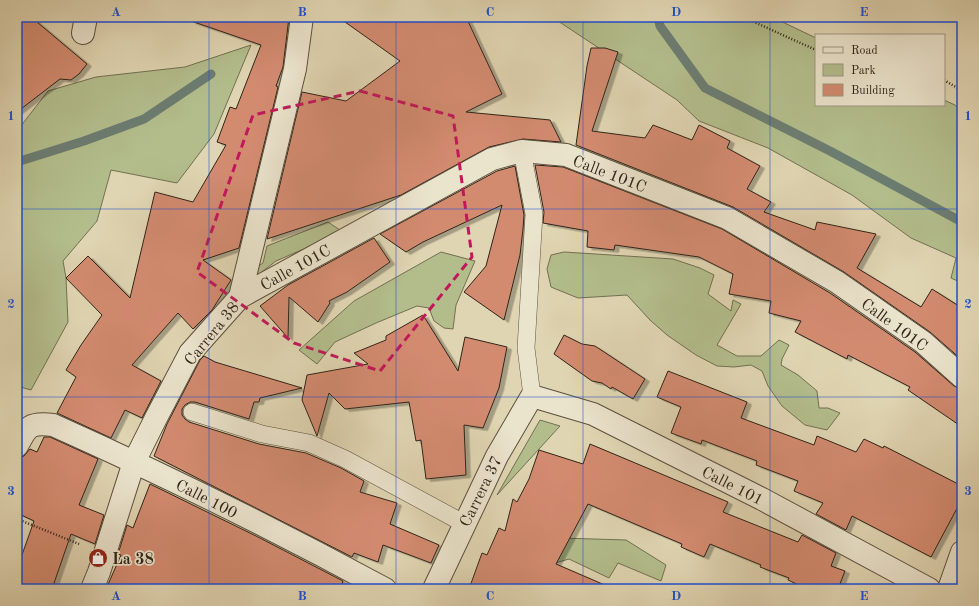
<svg xmlns="http://www.w3.org/2000/svg" width="979" height="606" viewBox="0 0 979 606" font-family="'Old Standard TT',serif">
<style>
.green{fill:#b3bd8c;stroke:#727052}
.lines{fill:none;stroke-linecap:round;stroke-linejoin:round}
.stream{stroke:#6c7d72;stroke-width:9}
.building{fill:#d38b70;stroke:#302419;filter:url(#shadow)}
.lane-casing{stroke:#5c503f;stroke-width:18}
.street-casing{stroke:#5c503f;stroke-width:24}
.path{stroke:#302419;stroke-width:2.5;stroke-dasharray:1 2;stroke-linecap:butt}
.lane{stroke:#ebe4cd;stroke-width:17}
.street{stroke:#ebe4cd;stroke-width:22}
.marked{fill:none;stroke:#c2185b;stroke-width:3;stroke-dasharray:8 5;stroke-linejoin:round}
.grid{fill:none;stroke:#1d4ed8;stroke-width:1;stroke-opacity:0.55}
.labels{text-anchor:middle;stroke-width:3.5;stroke-linejoin:round;paint-order:stroke}
.street-label{font-size:16px;fill:#302419;stroke:#ebe4cd}
.poi-label{font-size:16px;font-weight:bold;fill:#302419;stroke:#ebe4cd;text-anchor:start}
.neatline{fill:none;stroke:#1d4ed8;stroke-width:1.5}
.grid-label{font-size:13px;text-anchor:middle;font-weight:bold;fill:#1d4ed8}
</style>
<defs>
<filter id="shadow"><feDropShadow dx="4.5" dy="2.5" stdDeviation="0" flood-color="#0004"/></filter>
</defs>
<rect width="100%" height="100%" fill="#e0d5b2"/>
<filter id="stains"><feTurbulence type="fractalNoise" baseFrequency=".005" numOctaves="4"/><feColorMatrix values="0 0 0 0 .2 0 0 0 0 .09 0 0 0 0 .02 0 0 0 .5 -.17"/></filter>
<radialGradient id="worn" r=".72"><stop offset=".6" stop-color="#630" stop-opacity="0"/><stop offset="1" stop-color="#630" stop-opacity=".3"/></radialGradient>
<path class="green" d="M552,17h220l44,21v67h128v-5l11,5 7,8v170l-11,-5 5,-20 -45,-20 -59,-43 -84,-47 -69,-27 -22,-21z
M251,45l-37,89 -37,49 -66,-13 -14,51 -34,40 3,17 2,44 -37,68 -14,-4v-255l31,-40 48,-14 89,-10z
M328,222l15,10 -67,29 -26,20 2,-11 11,-7 4,-17z
M441,252l34,9 -19,44 -3,24 -9,-1 -10,-7 -5,-13 -12,-2 -41,17 -41,19 -18,22 -18,-14 55,-49z
M564,252l109,7 27,9 14,7 -6,19 23,17 2,-11 8,4 -24,41 20,11h24l18,-16 10,5 -7,14 -1,6 17,10 19,16 2,17h9l12,5 -13,17 -22,-5 -23,-19 -14,-20 -6,-15 -11,-6 -17,2 -17,-1 -21,-11 -29,-20 -17,-15 -23,-25 -49,3 -27,-11 -4,-18 4,-14z
M540,420l20,6 -63,69z
M561,538l65,2 40,25 -5,16 -43,-18 -9,15 -40,-19 -21,6z"/>
<g class="lines">
<path class="stream" d="M658,17l2,9 45,62 125,63 132,71
M17,162l67,-21 60,-22 67,-45"/>
</g>
<path class="building" d="M17,17h14l56,47 -8,10 -8,6 -11,-1 -43,33z
M191,17h98l-6,50 -7,19 2,1 -39,161 -36,12 28,20 -19,30 -19,19 -15,-16 -46,52 29,16 -19,37 -17,-8 -14,28 -54,-25 19,-36 -10,-7 15,-25 21,-30 -36,-37 22,-22 42,42 25,-106 38,10 33,-57 -9,-3 13,-35 6,2 25,-64 -70,-24z
M338,17h128l36,77 -36,18 84,8 11,22 -38,-3 -34,8 -88,48 -134,44 35,-147 44,9 54,-40z
M591,48h14l13,4 -26,79 53,7 8,-13 39,15 7,-15 31,16 -3,7 33,18 -13,23 24,13 -7,10 51,18 2,-8 59,12 -19,34 64,39 11,-18 30,19v52l-32,-28 -86,-60 -111,-65 -157,-62 11,-79z
M535,165l28,2 159,62 108,64 85,59 39,34 8,3v38l-54,-37 2,-3 -62,-32 -1,4 -52,-27 6,-11 -32,-8 2,-12 -42,-7 4,-20 -34,-17 -84,-12 -1,5 -27,-3 1,-16 -45,-8 1,-11z
M515,166l9,49 -1,14 -3,26 -16,65 -40,-28 22,-26 16,-61 -79,37 -17,10 -26,-18 117,-63z
M374,238l16,24 -43,30 -18,9 1,2 -12,19 -29,-25 -1,41 -28,-32 28,-21z
M423,315l35,56 7,-34 42,10 -8,41 -16,40 -19,-3 2,50 -40,4 -5,-39 -5,1 -7,-39 -64,7 -16,-16 -12,43 -15,-36 5,-25 61,-11 -14,-11 32,-13v-4z
M564,335l18,9 13,2 50,33 -12,20 -21,-12 -1,2 -9,-6 -10,-2 -38,-27z
M204,356l11,6 87,26 -42,10 -1,4h-5l-5,17 -54,-17h-5l-5,3 -3,4v6l3,4 4,3 70,22 47,9 35,15 23,13 -4,11 37,11 -7,21 49,21 -8,18 -48,-18 -5,17 -24,-9 -2,4 -198,-101 13,-32 33,-64z
M668,371l79,31 -6,16 73,27 3,-9 39,16 8,-13 19,9 1,-2 78,40v13l-31,58 -79,-41 -6,14 -30,-16 7,-11 -29,-12 4,-10 -42,-16 1,-4 -55,-21 -1,4 -30,-11 10,-26 -24,-10z
M44,437h6l48,22 -19,46 25,10 -9,29 -24,-10 -19,55h-35v-20l17,-48 -17,-8v-55l7,-2 6,-7 7,3z
M590,444l138,58 -5,10 75,30 4,-7 34,18 -5,13 14,5 -7,18h-31l-19,-9 1,-2 -29,-11 1,-2 -51,-21 -6,13 -23,-10 1,-3 -94,-40 -32,60 58,25h-145l13,-36 5,2 12,-27 6,3 8,-32 4,3 12,-23 10,-29 44,14z
M150,484l106,52 87,45 -3,8h-234l15,-34 -3,-1 9,-29 6,3z"/>
<g class="lines">
<g class="lane-casing">
<path id="lane" d="M522,151l12,63 -8,134 6,48
M192,412l70,22 47,9 36,16 120,65"/>
</g>
<g class="street-casing">
<path id="street" d="M83,33l3,-16
M240,297l252,-138 30,-8 44,4 161,63 110,64 86,60 39,35
M17,446c10,-19 12,-24 36,-21 112,50 223,105 332,164
M92,589l7,-17 35,-110 22,-44 34,-65 50,-56 55,-228 7,-52
M434,589l63,-133 35,-60 61,18 169,85 167,90
M949,589l13,-37"/>
</g>
<path class="path" d="M749,17l5,5 62,28
M944,80l15,9
M17,519l62,25"/>
<use href="#lane" class="lane"/>
<use href="#street" class="street"/>
</g>
<path class="marked" d="M360,91l93,25 19,141 -92,114 -86,-28 -97,-71 56,-157z"/>
<path class="grid" d="M209,17v572M396,17v572M583,17v572M770,17v572M17,209h945M17,397h945"/>
<defs>
<g id="shop-disc" transform="scale(1)"><circle r="9.5" fill="#8f2418" stroke="#ebe4cd"/><path d="M-5-2.5h2.3a2.7 3.5 0 0 1 5.4 0H5L5.5 6h-11ZM-1.5-2.5h3a1.5 2.3 0 0 0-3 0Z" fill="#fff"/></g>
</defs>
<g fill-rule="evenodd">
<use href="#shop-disc" x="98" y="558"/>
</g>
<g class="labels">
<g class="street-label">
<text transform="translate(610 173) rotate(21)" y="6">Calle 101C</text>
<text transform="translate(295 267) rotate(-29)" y="6">Calle 101C</text>
<text transform="translate(895 324) rotate(36)" y="6">Calle 101C</text>
<text transform="translate(211 333) rotate(-51)" y="6">Carrera 38</text>
<text transform="translate(733 485) rotate(27)" y="6">Calle 101</text>
<text transform="translate(480 491) rotate(-64)" y="6">Carrera 37</text>
<text transform="translate(207 498) rotate(27)" y="6">Calle 100</text>
</g>
<g class="poi-label">
<text x="112" y="564">La 38</text>
</g>
</g>
<rect width="979" height="606" fill="none" stroke="#e0d5b2" stroke-width="44"/>
<rect x="815" y="34" width="130" height="72" fill="#ebe4cd" stroke="#a09785"/>
<rect x="823" y="47" width="20" height="6" fill="#ebe4cd" stroke="#a09785"/>
<text x="851" y="54" font-size="12" fill="#302419">Road</text>
<rect x="823" y="64" width="20" height="12" fill="#b3bd8c" stroke="#a09785"/>
<text x="851" y="74" font-size="12" fill="#302419">Park</text>
<rect x="823" y="84" width="20" height="12" fill="#d38b70" stroke="#a09785"/>
<text x="851" y="94" font-size="12" fill="#302419">Building</text>
<rect x="22" y="22" width="935" height="562" class="neatline"/>
<g class="grid-label">
<text x="116" y="16">A</text>
<text x="302" y="16">B</text>
<text x="490" y="16">C</text>
<text x="676" y="16">D</text>
<text x="864" y="16">E</text>
<text x="11" y="120">1</text>
<text x="968" y="120">1</text>
<text x="11" y="308">2</text>
<text x="968" y="308">2</text>
<text x="11" y="495">3</text>
<text x="968" y="495">3</text>
<text x="116" y="600">A</text>
<text x="302" y="600">B</text>
<text x="490" y="600">C</text>
<text x="676" y="600">D</text>
<text x="864" y="600">E</text>
</g>
<rect width="100%" height="100%" filter="url(#stains)"/>
<rect width="100%" height="100%" fill="url(#worn)"/>
</svg>
